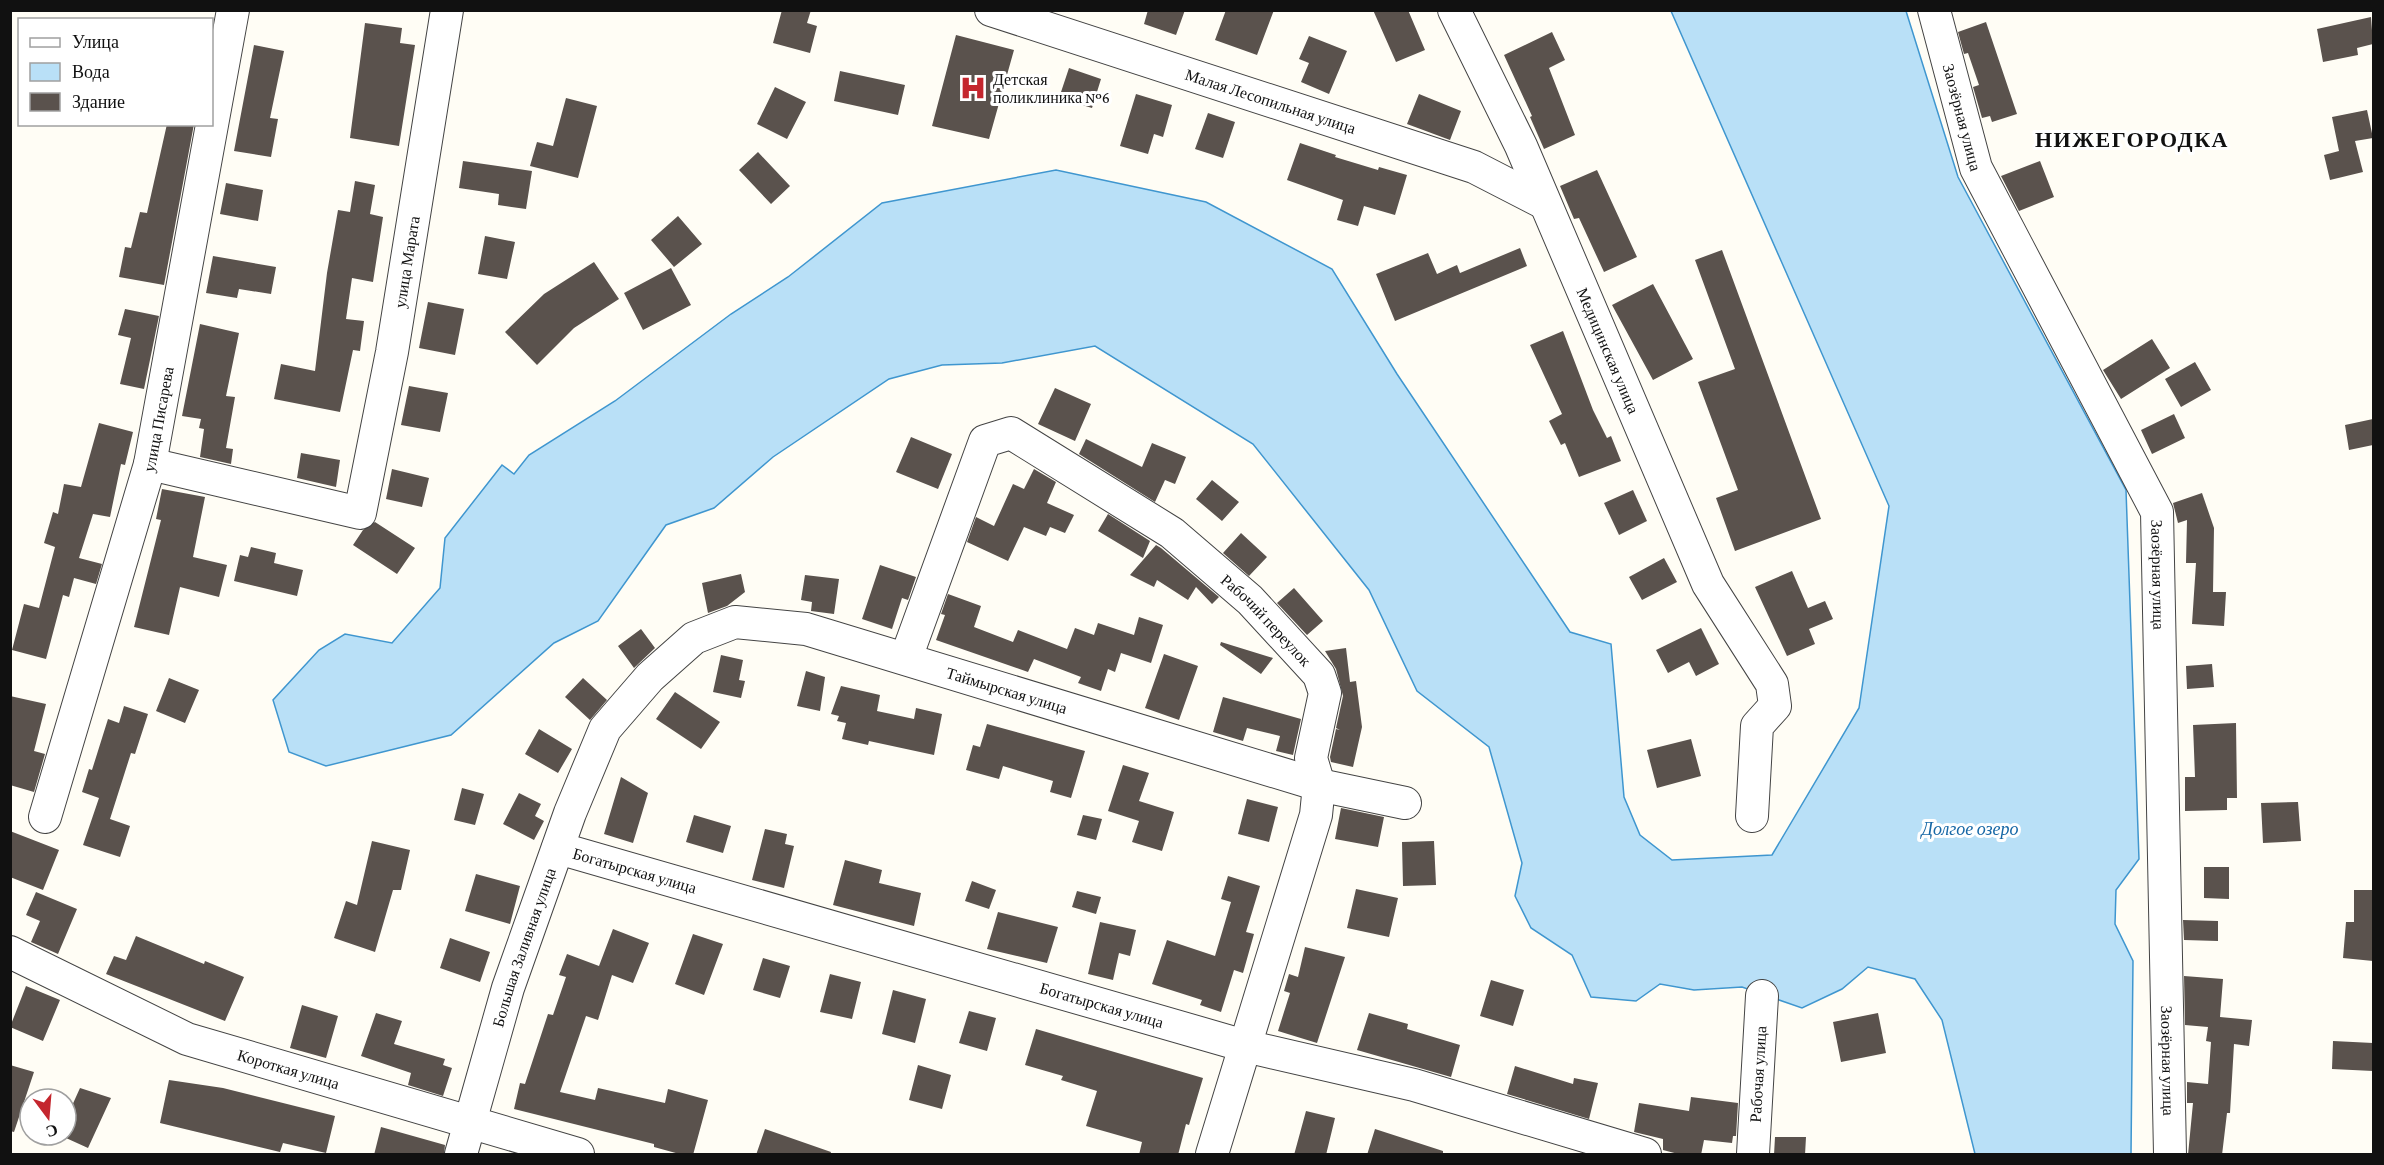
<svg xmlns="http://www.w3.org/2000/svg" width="2384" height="1165" viewBox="0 0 2384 1165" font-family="'Crimson Pro',serif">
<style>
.water{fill:#b9e0f7;stroke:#3f96cf;stroke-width:1.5}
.building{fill:#5a524d}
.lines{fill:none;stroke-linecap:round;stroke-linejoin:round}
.minor-casing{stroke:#444;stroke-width:34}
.minor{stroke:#fff;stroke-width:32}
.labels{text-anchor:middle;stroke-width:6;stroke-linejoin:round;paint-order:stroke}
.poi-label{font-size:16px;fill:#111;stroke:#fff;text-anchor:start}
.street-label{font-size:16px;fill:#111;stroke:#fff}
.water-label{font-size:18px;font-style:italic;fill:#1768a6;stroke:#fff}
.district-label{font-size:22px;font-weight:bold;letter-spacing:1.5px;fill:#111;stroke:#fff}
</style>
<rect width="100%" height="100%" fill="#fffdf5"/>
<path class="water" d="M1671,11h235l52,166 168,313 13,369 -23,31 -1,34 18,37 -2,193h-156l-33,-134 -27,-41 -47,-12 -26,22 -40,19 -60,-21 -48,3 -34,-6 -24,17 -45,-4 -19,-42 -41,-27 -16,-32 7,-33 -33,-116 -72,-56 -48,-101 -116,-146 -158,-98 -93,17 -60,2 -53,14 -116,78 -59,51 -48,17 -68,96 -44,22 -103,92 -125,31 -37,-14 -16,-52 46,-50 26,-16 47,9 48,-55 5,-50 57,-73 12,9 15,-19 86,-54 116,-87 57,-37 94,-74 174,-33 150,32 126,67 65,105 173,258 41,12 13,153 16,38 32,25 100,-5 87,-147 30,-202z"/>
<path class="building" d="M782,10h29l-4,13 10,3 -7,27 -37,-10z
M1148,10h37l-9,25 -32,-11z
M1226,10h48l-17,45 -42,-15z
M1373,10h35l17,40 -29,12z
M2371,17l2,27 -16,4 1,7 -35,7 -6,-33z
M1986,22l31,92 -25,8 -2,-6 -8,2 -9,-31 6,-2 -11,-32 -4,1 -6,-22z
M365,23l37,5 -2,15 15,2 -16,101 -49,-8z
M1552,32l13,28 -16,8 26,67 -31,14 -14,-32 2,-1 -28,-61z
M956,35l58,15 -25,89 -57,-13z
M1309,36l38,15 -18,43 -28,-12 8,-19 -10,-4z
M254,45l30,6 -14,67 8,1 -7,38 -37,-6z
M1069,68l32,11 -9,29 -33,-10z
M840,71l65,14 -7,30 -64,-14z
M775,87l31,15 -19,37 -30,-15z
M1136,94l36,11 -9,32 -9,-3 -6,20 -28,-8z
M1419,94l42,17 -11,29 -43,-16z
M566,98l31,8 -19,72 -48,-12 7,-24 16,4z
M2367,110l6,28 -18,3 8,31 -33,8 -6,-25 15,-4 -7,-34z
M1208,113l27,9 -12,36 -28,-9z
M167,124h27l-30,161 -45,-8 6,-30 6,1 9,-36 7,1z
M1300,143l36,12 -1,2 43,13 1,-3 28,8 -12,40 -31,-9 -6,20 -21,-6 6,-20 -56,-20z
M758,152l32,34 -19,18 -32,-34z
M463,161l69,10 -6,38 -28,-4 1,-11 -40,-6z
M2040,161l14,36 -35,14 -18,-35z
M1597,170l40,87 -33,15 -25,-54 -5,1 -14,-33z
M355,181l20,4 -5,29 13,3 -10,65 -21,-4 -6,41 18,2 -4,30 -7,-1 -13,62 -66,-13 7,-35 34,7 12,-98 11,-63 12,2z
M226,183l37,7 -5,31 -38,-7z
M678,216l24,28 -28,23 -23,-27z
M485,236l30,6 -8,37 -29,-5z
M1520,248l7,18 -132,55 -19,-47 52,-21 9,21 20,-9 3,8z
M1722,250l99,269 -86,32 -19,-53 22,-8 -40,-108 37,-13 -40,-109z
M213,256l63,11 -5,27 -32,-5 -2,9 -31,-5z
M594,262l25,37 -45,29 -37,37 -32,-33 39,-38z
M671,268l20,37 -48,25 -19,-37z
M1653,284l40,75 -40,21 -41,-75z
M428,302l36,7 -9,46 -36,-7z
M125,309l34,7 -15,73 -24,-5 11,-46 -13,-3z
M200,324l39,9 -13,63 9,1 -9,51 7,1 -2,15 -31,-7 4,-28 -5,-1 2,-9 -19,-3z
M1563,331l30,79 14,28 4,-2 10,25 -42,16 -14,-34 -4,2 -12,-24 13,-7 -32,-69z
M2152,339l18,29 -49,31 -18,-29z
M2195,362l16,28 -30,17 -16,-28z
M409,386l39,7 -8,39 -39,-7z
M1055,388l36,16 -16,37 -37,-17z
M2174,414l11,24 -33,16 -11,-24z
M2373,419v26l-24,5 -4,-25z
M99,423l34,9 -8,33 -4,-1 -11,53 -17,-3 -14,44 23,6 -6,20 -22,-6 -5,19 -6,-2 -17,64 -34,-9 12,-46 15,4 16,-61 -11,-4 9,-31 5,2 6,-30 17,3z
M911,437l41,17 -14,35 -42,-17z
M1086,439l56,28 10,-24 34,14 -11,27 -10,-4 -10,22 -76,-48z
M301,453l39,7 -4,27 -39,-9z
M392,469l37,9 -7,29 -36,-8z
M1034,469l22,13 -9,21 27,12 -9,18 -15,-6 -4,9 -22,-9 -16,34 -41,-19 9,-25 18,9 19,-42 11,5z
M1212,480l27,22 -17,19 -26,-22z
M162,489l43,8 -12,60 34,8 -8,32 -39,-10 -11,48 -35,-8 27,-107 -5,-1z
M1633,490l14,31 -28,14 -15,-32z
M2202,493l12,35 -1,64h13l-2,34 -32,-2 4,-61h-10l1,-43 -9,3 -5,-20z
M1108,514l42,27 -7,17 -45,-27z
M375,522l40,26 -18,26 -44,-29 10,-15z
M1241,533l26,24 -18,19 -26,-23z
M1156,545l5,3 58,49 -7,7 -16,-17 -8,13 -31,-20 -3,7 -24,-12z
M251,547l25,6 -2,10 29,7 -6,26 -63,-15 6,-26 8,2z
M1664,558l13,24 -35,18 -13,-23z
M880,565l36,12 -8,23 -6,-2 -10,31 -30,-10z
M1792,571l16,37 17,-7 8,18 -24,10 6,15 -28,12 -32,-69z
M741,574l4,18 -18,14 -19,7 -6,-30z
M805,575l34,4 -5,35 -23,-3 1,-9 -11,-2z
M1294,588l29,33 -16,14 -30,-32z
M948,594l33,12 -7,21 39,15 5,-12 49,19 8,-21 19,7 4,-12 36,12 5,-18 24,8 -12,38 -30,-10 -6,19 -7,-3 -7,22 -23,-8 3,-6 -47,-18 -6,13 -92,-32 9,-25 -4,-1z
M1701,628l18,36 -23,12 -7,-14 -21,11 -12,-23z
M641,629l14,19 -21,20 -16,-22z
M1221,642l52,16 -12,16 -41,-29z
M1346,648l4,34 6,-1 6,46 -9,40 -22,-5 -1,-5 6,-28 4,1 -4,-2 7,-32 -7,-27 -11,-18z
M1164,654l34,12 -19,54 -34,-12z
M721,655l22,5 -4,20 6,1 -4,17 -28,-6z
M2212,664l2,23 -27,2 -1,-23z
M806,671l19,6 -5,34 -23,-5z
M169,678l30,12 -14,33 -29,-12z
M583,678l24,22 -17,20 -25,-23z
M841,686l39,9 -3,16 37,8 2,-11 26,6 -8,41 -65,-14 -1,4 -26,-6 4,-16 -9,-2 2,-5 -8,-2z
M675,692l45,30 -19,27 -45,-30z
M10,696l36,8 -12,47 11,3 -11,38 -24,-7z
M1223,697l78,22 -8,36 -17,-4 4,-15 -33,-8 -4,13 -30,-9z
M124,706l24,8 -13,40 -4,-1 -21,66 20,7 -10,31 -37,-12 16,-47 -17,-6 7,-23 3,1 16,-51 11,4z
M2236,723l1,75h-10v12l-42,1v-34h10l-2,-52z
M987,724l98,27 -14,47 -21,-6 3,-11 -50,-15 -4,13 -33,-9 7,-25 7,2z
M539,729l33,20 -14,24 -33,-19z
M1691,739l10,37 -44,12 -10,-38z
M1123,765l26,8 -10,28 35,11 -12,39 -30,-9 7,-21 -31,-10z
M621,777l27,16 -15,50 -29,-9z
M462,788l22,6 -9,31 -21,-5z
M519,793l22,11 -6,12 9,5 -10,19 -31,-16z
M1247,799l31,8 -9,35 -31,-8z
M2298,802l3,39 -38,2 -2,-40z
M1341,808l43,9 -6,30 -43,-8z
M694,815l37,11 -8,27 -37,-11z
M1083,815l19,4 -6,21 -19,-5z
M765,829l22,5 -2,10 9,2 -10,42 -32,-8z
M10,831l49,19 -16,40 -33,-13z
M372,841l38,9 -9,40h-8l-18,62 -41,-14 12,-37 11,4z
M1434,841l2,44 -33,1 -1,-44z
M845,860l37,10 -3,13 42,10 -7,33 -81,-21z
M2204,867h25v32l-25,-1z
M476,874l44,12 -10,38 -45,-13z
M1228,876l32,10 -14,46 8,2 -11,39 -9,-3 -13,42 -21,-7 2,-5 -50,-16 15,-44 48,16 16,-54 -10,-3z
M972,881l24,9 -7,19 -24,-8z
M1356,889l42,9 -9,39 -42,-9z
M2354,890h19v71l-30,-3 3,-36h8z
M1077,891l24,6 -5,17 -24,-7z
M36,892l41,17 -19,45 -27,-12 9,-21 -14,-6z
M998,912l60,15 -11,36 -60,-14z
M2183,920l35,1v20l-34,-1z
M1100,922l36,8 -6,26 -11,-3 -6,27 -25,-6z
M613,929l36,14 -16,40 -21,-8 -14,45 -12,-4 -26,76 35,8 3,-12 67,15 3,-14 40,11 -15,55h-10l-29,-8v-3l-140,-35 6,-26 5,1 23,-70 5,1 13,-38 -7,-2 8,-21 32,12z
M693,934l30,10 -19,51 -29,-11z
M136,936l68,28 1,-3 39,16 -19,44 -119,-47 8,-18 12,4z
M450,938l40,14 -10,30 -40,-14z
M1305,947l40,10 -28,86 -39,-12 12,-38 -6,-2 5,-17 9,3z
M763,958l27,8 -10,32 -27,-8z
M830,974l31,8 -9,37 -32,-7z
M2184,976l39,3 -3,38 32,3 -3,26 -15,-2 -4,69h-3l-5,42h-34l5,-52h-6v-21l21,2 3,-42 -5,-1 2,-14 -23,-2z
M1491,980l33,10 -11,36 -33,-10z
M26,986l34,14 -17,41 -33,-14z
M893,990l33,9 -11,44 -33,-9z
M302,1005l36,11 -12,42 -36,-10z
M969,1011l27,7 -9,33 -28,-8z
M376,1013l26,8 -8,23 51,15 -2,6 9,3 -9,28 -35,-11 3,-12 -50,-17z
M1369,1013l39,11 -1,5 53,16 -9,32 -94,-27z
M1878,1013l8,40 -45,9 -8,-40z
M1036,1029l167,49 -14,47 -3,-1 -8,31h-39l3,-13 -56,-16 11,-35 -36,-11 2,-4 -38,-11z
M2333,1041l40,2v28l-41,-2z
M10,1065l24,7 -20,60 -4,-1z
M918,1065l33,10 -9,34 -33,-9z
M1515,1066l58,18 1,-6 24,5 -9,36 -82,-25z
M169,1080l54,8 112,28 -9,37 -43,-10 -3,9 -120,-29z
M80,1088l31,10 -23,50 -22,-10v-19z
M1691,1097l47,6 -2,33h-3l-1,7 -28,-3 -3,15h-19l-19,-5v-11l-29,-7 5,-29 50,8z
M1306,1111l29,7 -9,37h-32z
M381,1127l64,18 -1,10h-70z
M765,1129l66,23 -1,3h-74z
M1375,1129l68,22v4h-76z
M1775,1137h31l-1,18h-31z"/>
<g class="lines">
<g class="minor-casing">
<g id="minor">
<path id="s1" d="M991,10l483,157 70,36"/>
<path id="s2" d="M1454,10l67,136 187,438 64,100 3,22 -18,20 -5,90"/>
<path id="s3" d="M1934,10l42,158 181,344 13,642"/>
<path id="s4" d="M150,464l210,49 32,-161 55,-342"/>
<path id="s5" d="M906,658l79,-217 26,-8 161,100 78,67 69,75 6,18 -14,65 8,27 -3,30 -104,339"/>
<path id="s6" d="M45,817l105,-353 83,-454"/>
<path id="s7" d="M558,848l687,198 169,39 231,69"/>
<path id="s8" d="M10,952l177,87 391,115"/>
<path id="s9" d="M461,1154l47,-166 62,-175 35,-84 45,-52 44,-39 41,-16 71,7 513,156 86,18"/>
<path id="s10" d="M1753,1154l9,-158"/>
</g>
</g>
<use href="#minor" class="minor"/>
</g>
<defs>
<g id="hospital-bare" transform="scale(2.07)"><path d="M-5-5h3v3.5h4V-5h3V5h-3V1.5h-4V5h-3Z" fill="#c4262e" stroke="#fff" stroke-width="2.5" paint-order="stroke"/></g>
</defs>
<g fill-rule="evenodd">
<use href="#hospital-bare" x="973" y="88"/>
</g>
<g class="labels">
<g class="poi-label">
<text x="993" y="85">Детская<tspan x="993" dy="18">поликлиника №6</tspan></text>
</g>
<g class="street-label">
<text dy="6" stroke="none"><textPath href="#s1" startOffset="294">Малая Лесопильная улица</textPath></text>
<text dy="6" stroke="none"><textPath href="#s3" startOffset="111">Заозёрная улица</textPath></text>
<text dy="6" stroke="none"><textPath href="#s4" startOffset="471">улица Марата</textPath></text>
<text dy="6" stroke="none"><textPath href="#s2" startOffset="374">Медицинская улица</textPath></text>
<text dy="6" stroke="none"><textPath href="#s6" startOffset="414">улица Писарева</textPath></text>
<text dy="6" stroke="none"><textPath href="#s3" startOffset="615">Заозёрная улица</textPath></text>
<text dy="6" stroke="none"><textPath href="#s5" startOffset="576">Рабочий переулок</textPath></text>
<text dy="6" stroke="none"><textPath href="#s9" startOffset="902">Таймырская улица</textPath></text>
<text dy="6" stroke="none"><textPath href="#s7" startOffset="80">Богатырская улица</textPath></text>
<text dy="6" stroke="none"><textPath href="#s9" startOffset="216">Большая Заливная улица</textPath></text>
<text dy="6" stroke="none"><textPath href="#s7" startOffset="566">Богатырская улица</textPath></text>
<text dy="6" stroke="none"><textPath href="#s3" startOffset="1101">Заозёрная улица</textPath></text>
<text dy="6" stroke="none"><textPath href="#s8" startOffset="303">Короткая улица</textPath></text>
<text dy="6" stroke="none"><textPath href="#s10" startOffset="80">Рабочая улица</textPath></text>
</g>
<g class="water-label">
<text x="1970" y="835">Долгое озеро</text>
</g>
<g class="district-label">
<text x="2132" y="147">НИЖЕГОРОДКА</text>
</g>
</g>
<rect width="2384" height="1165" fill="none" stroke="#111111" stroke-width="24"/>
<rect x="18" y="18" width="195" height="108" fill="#ffffff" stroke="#a0a0a0" stroke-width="1.5"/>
<rect x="30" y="38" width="30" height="9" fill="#ffffff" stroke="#a0a0a0" stroke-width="1.5"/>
<text x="72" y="48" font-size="18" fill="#111111">Улица</text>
<rect x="30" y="63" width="30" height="18" fill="#b9e0f7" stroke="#a0a0a0" stroke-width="1.5"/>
<text x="72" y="78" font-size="18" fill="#111111">Вода</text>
<rect x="30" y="93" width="30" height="18" fill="#5a524d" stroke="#a0a0a0" stroke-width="1.5"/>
<text x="72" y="108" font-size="18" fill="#111111">Здание</text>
<g transform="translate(48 1117) rotate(164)"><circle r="28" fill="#ffffff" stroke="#a0a0a0" stroke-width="1.5"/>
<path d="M0-4.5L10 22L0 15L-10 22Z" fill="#c4262e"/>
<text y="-9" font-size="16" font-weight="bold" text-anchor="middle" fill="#111111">С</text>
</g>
</svg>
